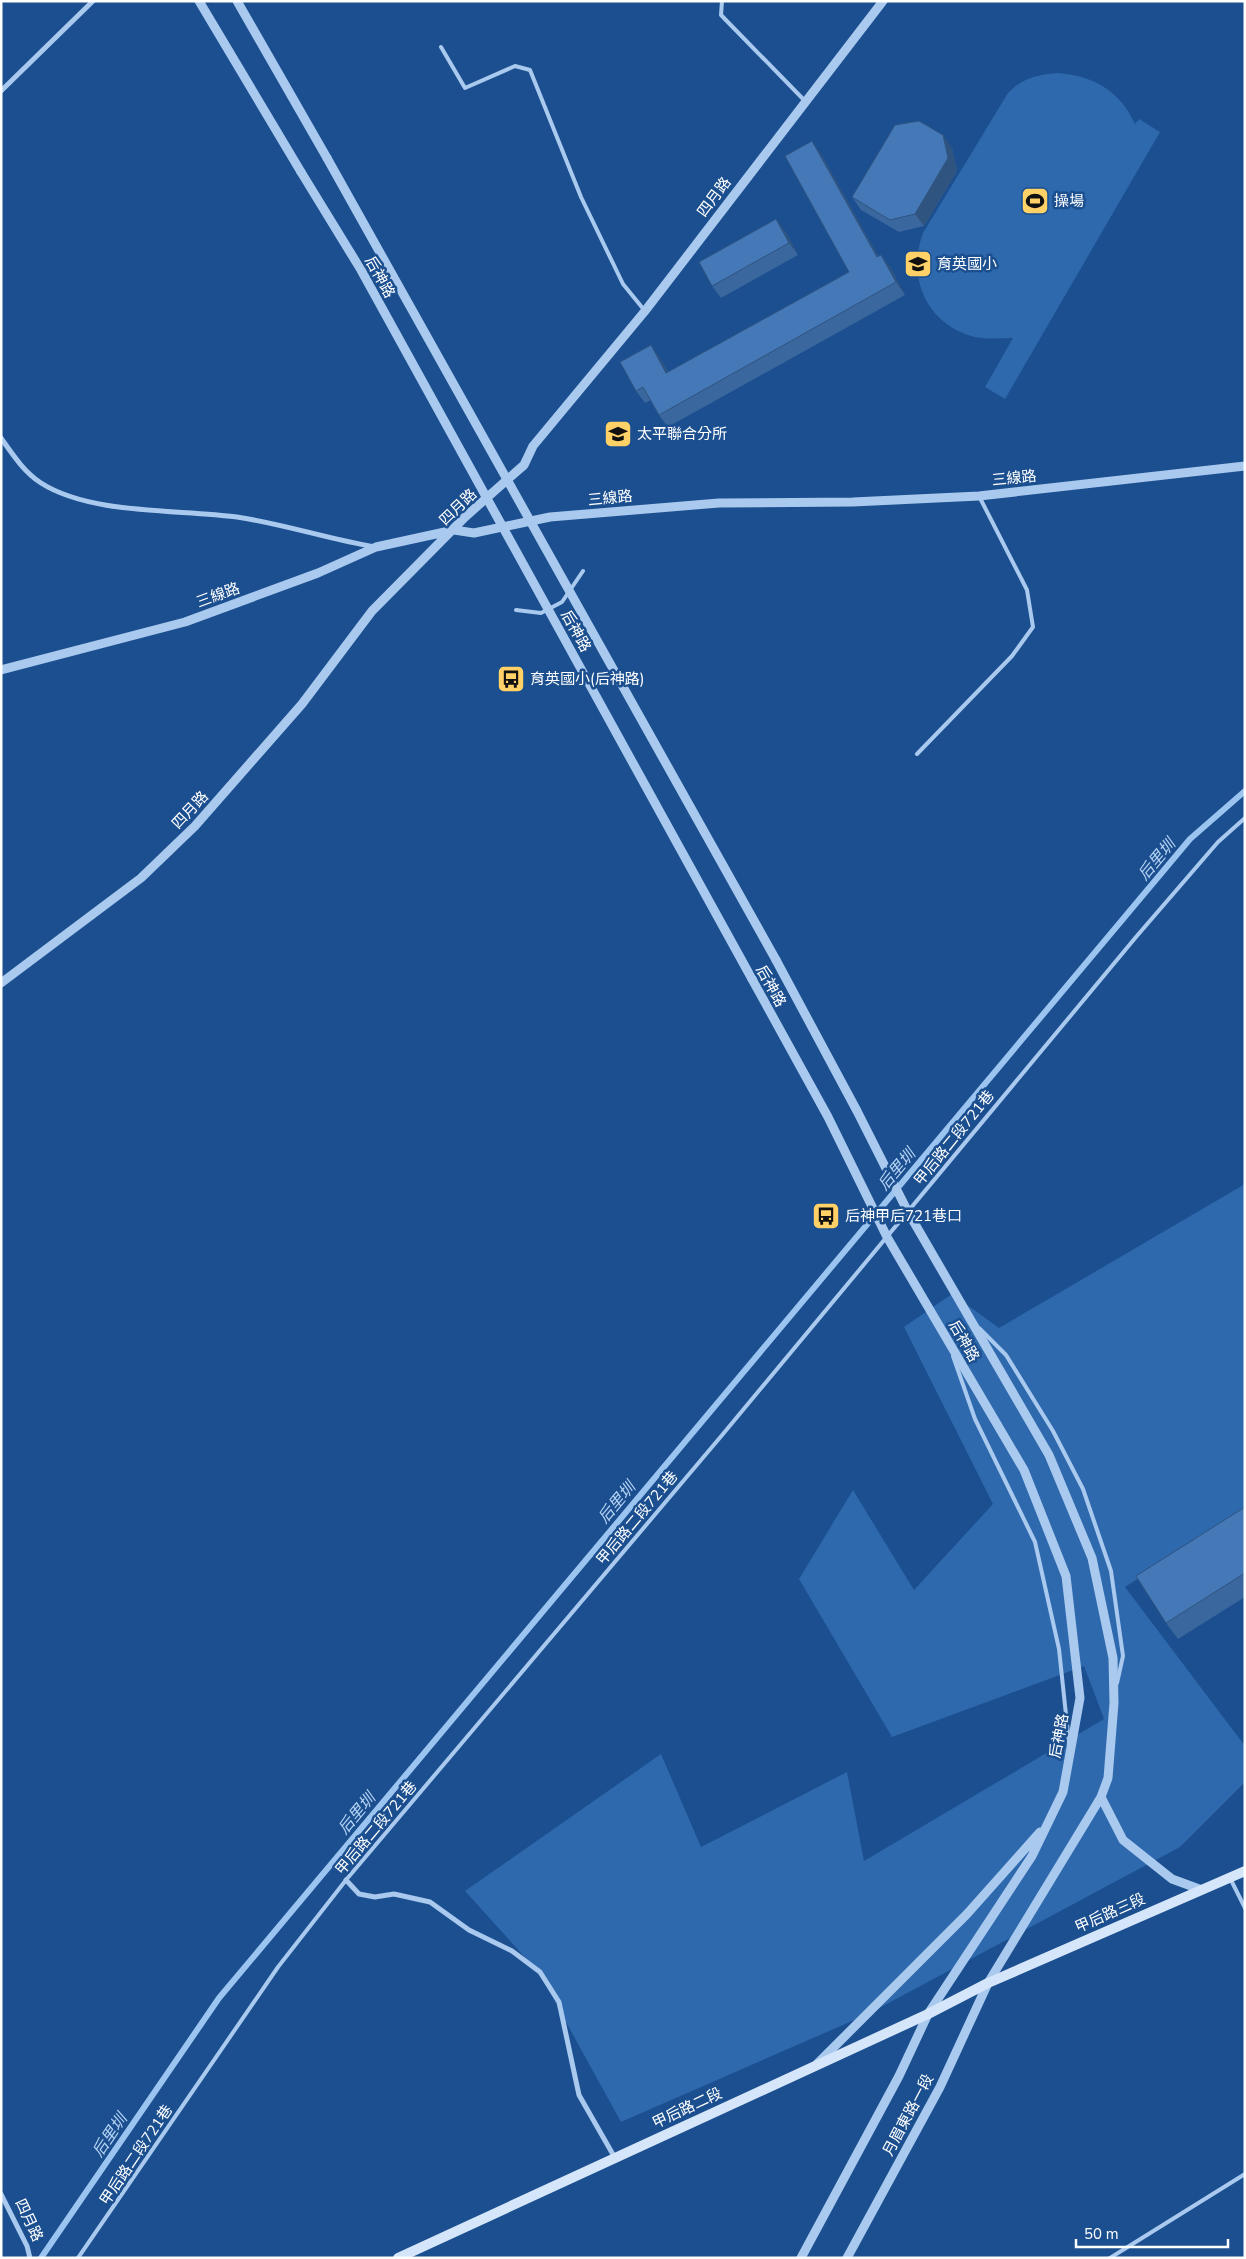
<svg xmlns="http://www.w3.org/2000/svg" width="1246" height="2259" viewBox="0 0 1246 2259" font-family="'Nunito Sans','Noto Sans TC',sans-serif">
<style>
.green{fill:#2e69ad}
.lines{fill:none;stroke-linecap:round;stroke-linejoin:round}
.stream{stroke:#9cc4f0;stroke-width:6}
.service{stroke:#a9c9ee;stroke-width:4}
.minor{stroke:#a9c9ee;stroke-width:5}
.tertiary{stroke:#a9c9ee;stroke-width:9}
.secondary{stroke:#d6e6fa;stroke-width:10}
.tertiary-bridge{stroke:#a9c9ee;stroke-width:9}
.wall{fill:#3a679d}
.shaded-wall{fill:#305480}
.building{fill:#4478b7;stroke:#305480}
.labels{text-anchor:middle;stroke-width:5;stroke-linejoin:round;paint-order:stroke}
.street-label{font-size:15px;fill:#fff;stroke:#1b4f8f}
.poi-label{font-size:15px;fill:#fff;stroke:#1b4f8f;text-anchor:start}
.water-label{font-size:16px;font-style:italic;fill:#b5d3f5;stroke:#1b4f8f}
</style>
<rect width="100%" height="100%" fill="#1b4f8f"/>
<path class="green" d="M1058,73c36,3 62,18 77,51l4,-5 21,13 -155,267 -20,-12 28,-49c-14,0 -29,2 -42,-2 -46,-14 -64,-60 -48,-103l85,-140c13,-14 30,-19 50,-20z
M1245,1184v326l-120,77 120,159v36l-65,65 -312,167 -247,108 -82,-149 -74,-82 196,-137 40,93 146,-75 17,89 240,-142 -20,-53 -192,71 -93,-158 54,-89 61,100 79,-86 -89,-177 48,-33 47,34z"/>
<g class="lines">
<path class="stream" d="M41,2258l178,-260 971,-1159 55,-48"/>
<path class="service" d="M722,1l-1,14 84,86
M441,47l24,41 50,-22 15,4 51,127 42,87 22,27
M516,610l25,3 21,-11 21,-31
M917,754l95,-98 21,-29 -6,-37 -48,-94
M979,1328l27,27 47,76 30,58 28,82 12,85 -6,27
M953,1356l22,63 60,123 24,107 10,94
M1230,1878l15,30
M78,2258l200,-291 68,-87 377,-446 413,-497 82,-95 27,-24
M1110,2258l135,-84"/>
<path class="minor" d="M1,91l92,-90
M1,438c12,17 23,34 40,45 50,32 138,26 196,34 47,7 91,22 138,30
M346,1880l13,14 16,3 19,-3 36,8 39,28 43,21 28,21 19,30 20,93 36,63
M1,2194l26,52 3,12"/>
<path class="tertiary" d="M199,1l102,171
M237,1l90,157
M1,670l184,-48 133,-49 58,-26 78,-17 20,3 76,-16 169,-14 134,-1 126,-6 266,-30
M776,960l81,151 51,101 141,243 43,103 21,100 1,45 -6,75 -7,19 -113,186 -48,104 -93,171
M752,979l76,138 59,120 137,233 42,106 14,122 -17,94 -31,64 -104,158 -29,62 -98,182
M1,983l140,-105 54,-52 107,-122 70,-93 93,-94 59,-52 9,-19 112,-135 238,-310
M1101,1797l22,43 49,39 30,11
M817,2064l150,-150 73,-82"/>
<path class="secondary" d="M398,2258l530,-244 60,-31 257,-112"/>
<path class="tertiary-bridge" d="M327,158l449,802
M301,172l60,98 391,709"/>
</g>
<path class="wall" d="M952,148l5,23 -33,55 -25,6 -38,-22 -9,-13z
M821,154l57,102 3,-1 9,12 15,28 -237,132 -9,-12 -8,-15 -6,3 -9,-12 24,-33 8,14 181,-100z
M785,231l13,24 -77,43 -9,-12z
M1245,1507v90l-67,42 -12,-16z"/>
<path class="shaded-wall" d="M943,135l9,13 5,23 -33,55 -9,-12z
M812,141l9,13 65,116 -9,-13z
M776,219l9,12 13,24 -9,-12z
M881,255l9,12 15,28 -9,-13z
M651,345l9,13 15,28 -9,-13z"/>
<path class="building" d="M919,121l24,14 5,23 -33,56 -25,6 -38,-23 43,-72z
M812,141l65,116 4,-2 15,27 -237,133 -16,-28 -7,4 -16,-29 31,-17 15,28 183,-101 -64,-116z
M776,219l13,24 -77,43 -13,-24z
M1245,1507v66l-79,50 -30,-47z"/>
<defs>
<g id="stadium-square" transform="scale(1.4375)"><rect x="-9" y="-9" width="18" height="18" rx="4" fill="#ffd166" stroke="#1b4f8f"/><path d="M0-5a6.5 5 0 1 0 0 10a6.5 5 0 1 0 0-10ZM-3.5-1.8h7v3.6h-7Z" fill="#111"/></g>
<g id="school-square" transform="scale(1.4375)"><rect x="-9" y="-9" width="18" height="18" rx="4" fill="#ffd166" stroke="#1b4f8f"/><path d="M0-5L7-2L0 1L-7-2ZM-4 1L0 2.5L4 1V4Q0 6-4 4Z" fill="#111"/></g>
<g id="bus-square" transform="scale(1.4375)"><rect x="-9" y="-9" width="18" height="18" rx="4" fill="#ffd166" stroke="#1b4f8f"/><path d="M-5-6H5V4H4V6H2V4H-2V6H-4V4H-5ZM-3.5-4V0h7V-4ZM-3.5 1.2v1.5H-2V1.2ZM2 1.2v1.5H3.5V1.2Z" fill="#111"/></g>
</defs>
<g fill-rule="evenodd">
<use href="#stadium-square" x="1035" y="201"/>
<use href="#school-square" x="918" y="264"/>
<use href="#school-square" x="618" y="434"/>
<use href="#bus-square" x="511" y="679"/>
<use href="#bus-square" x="826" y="1216"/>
</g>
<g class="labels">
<g class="street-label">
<text transform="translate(714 197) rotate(-53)" y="5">四月路</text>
<text transform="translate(380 277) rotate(61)" y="5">后神路</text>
<text transform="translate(1014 478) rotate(-6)" y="5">三線路</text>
<text transform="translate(610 498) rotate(-6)" y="5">三線路</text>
<text transform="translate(458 507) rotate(-44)" y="5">四月路</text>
<text transform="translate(218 595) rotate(-20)" y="5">三線路</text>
<text transform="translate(576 631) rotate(61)" y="5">后神路</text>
<text transform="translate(190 810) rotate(-47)" y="5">四月路</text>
<text transform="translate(771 986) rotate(61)" y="5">后神路</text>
<text transform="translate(954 1138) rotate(-51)" y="5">甲后路二段721巷</text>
<text transform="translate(964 1341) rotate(60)" y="5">后神路</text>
<text transform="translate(637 1518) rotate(-50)" y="5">甲后路二段721巷</text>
<text transform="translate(1059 1736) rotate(-79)" y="5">后神路</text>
<text transform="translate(376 1828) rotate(-50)" y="5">甲后路二段721巷</text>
<text transform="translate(1110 1913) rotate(-24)" y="5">甲后路三段</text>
<text transform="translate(687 2108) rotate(-25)" y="5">甲后路二段</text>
<text transform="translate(908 2115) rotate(-62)" y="5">月眉東路一段</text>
<text transform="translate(136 2155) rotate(-56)" y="5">甲后路二段721巷</text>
<text transform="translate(29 2220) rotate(65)" y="5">四月路</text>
</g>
<g class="poi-label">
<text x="1054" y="206">操場</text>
<text x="937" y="269">育英國小</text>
<text x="637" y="439">太平聯合分所</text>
<text x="530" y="684">育英國小(后神路)</text>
<text x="845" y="1221">后神甲后721巷口</text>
</g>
<g class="water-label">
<text transform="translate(1156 859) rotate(-50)" y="6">后里圳</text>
<text transform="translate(896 1169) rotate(-50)" y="6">后里圳</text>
<text transform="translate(616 1502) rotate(-50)" y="6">后里圳</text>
<text transform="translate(356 1813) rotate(-50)" y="6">后里圳</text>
<text transform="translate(109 2135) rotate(-56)" y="6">后里圳</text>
</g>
</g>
<rect width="1246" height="2259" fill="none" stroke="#ffffff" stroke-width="5"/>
<path d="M1076 2239v8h152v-8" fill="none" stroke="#ffffff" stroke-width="2.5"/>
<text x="1084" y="2239" font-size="15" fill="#ffffff" stroke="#1b4f8f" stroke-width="4" paint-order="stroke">50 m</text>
</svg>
